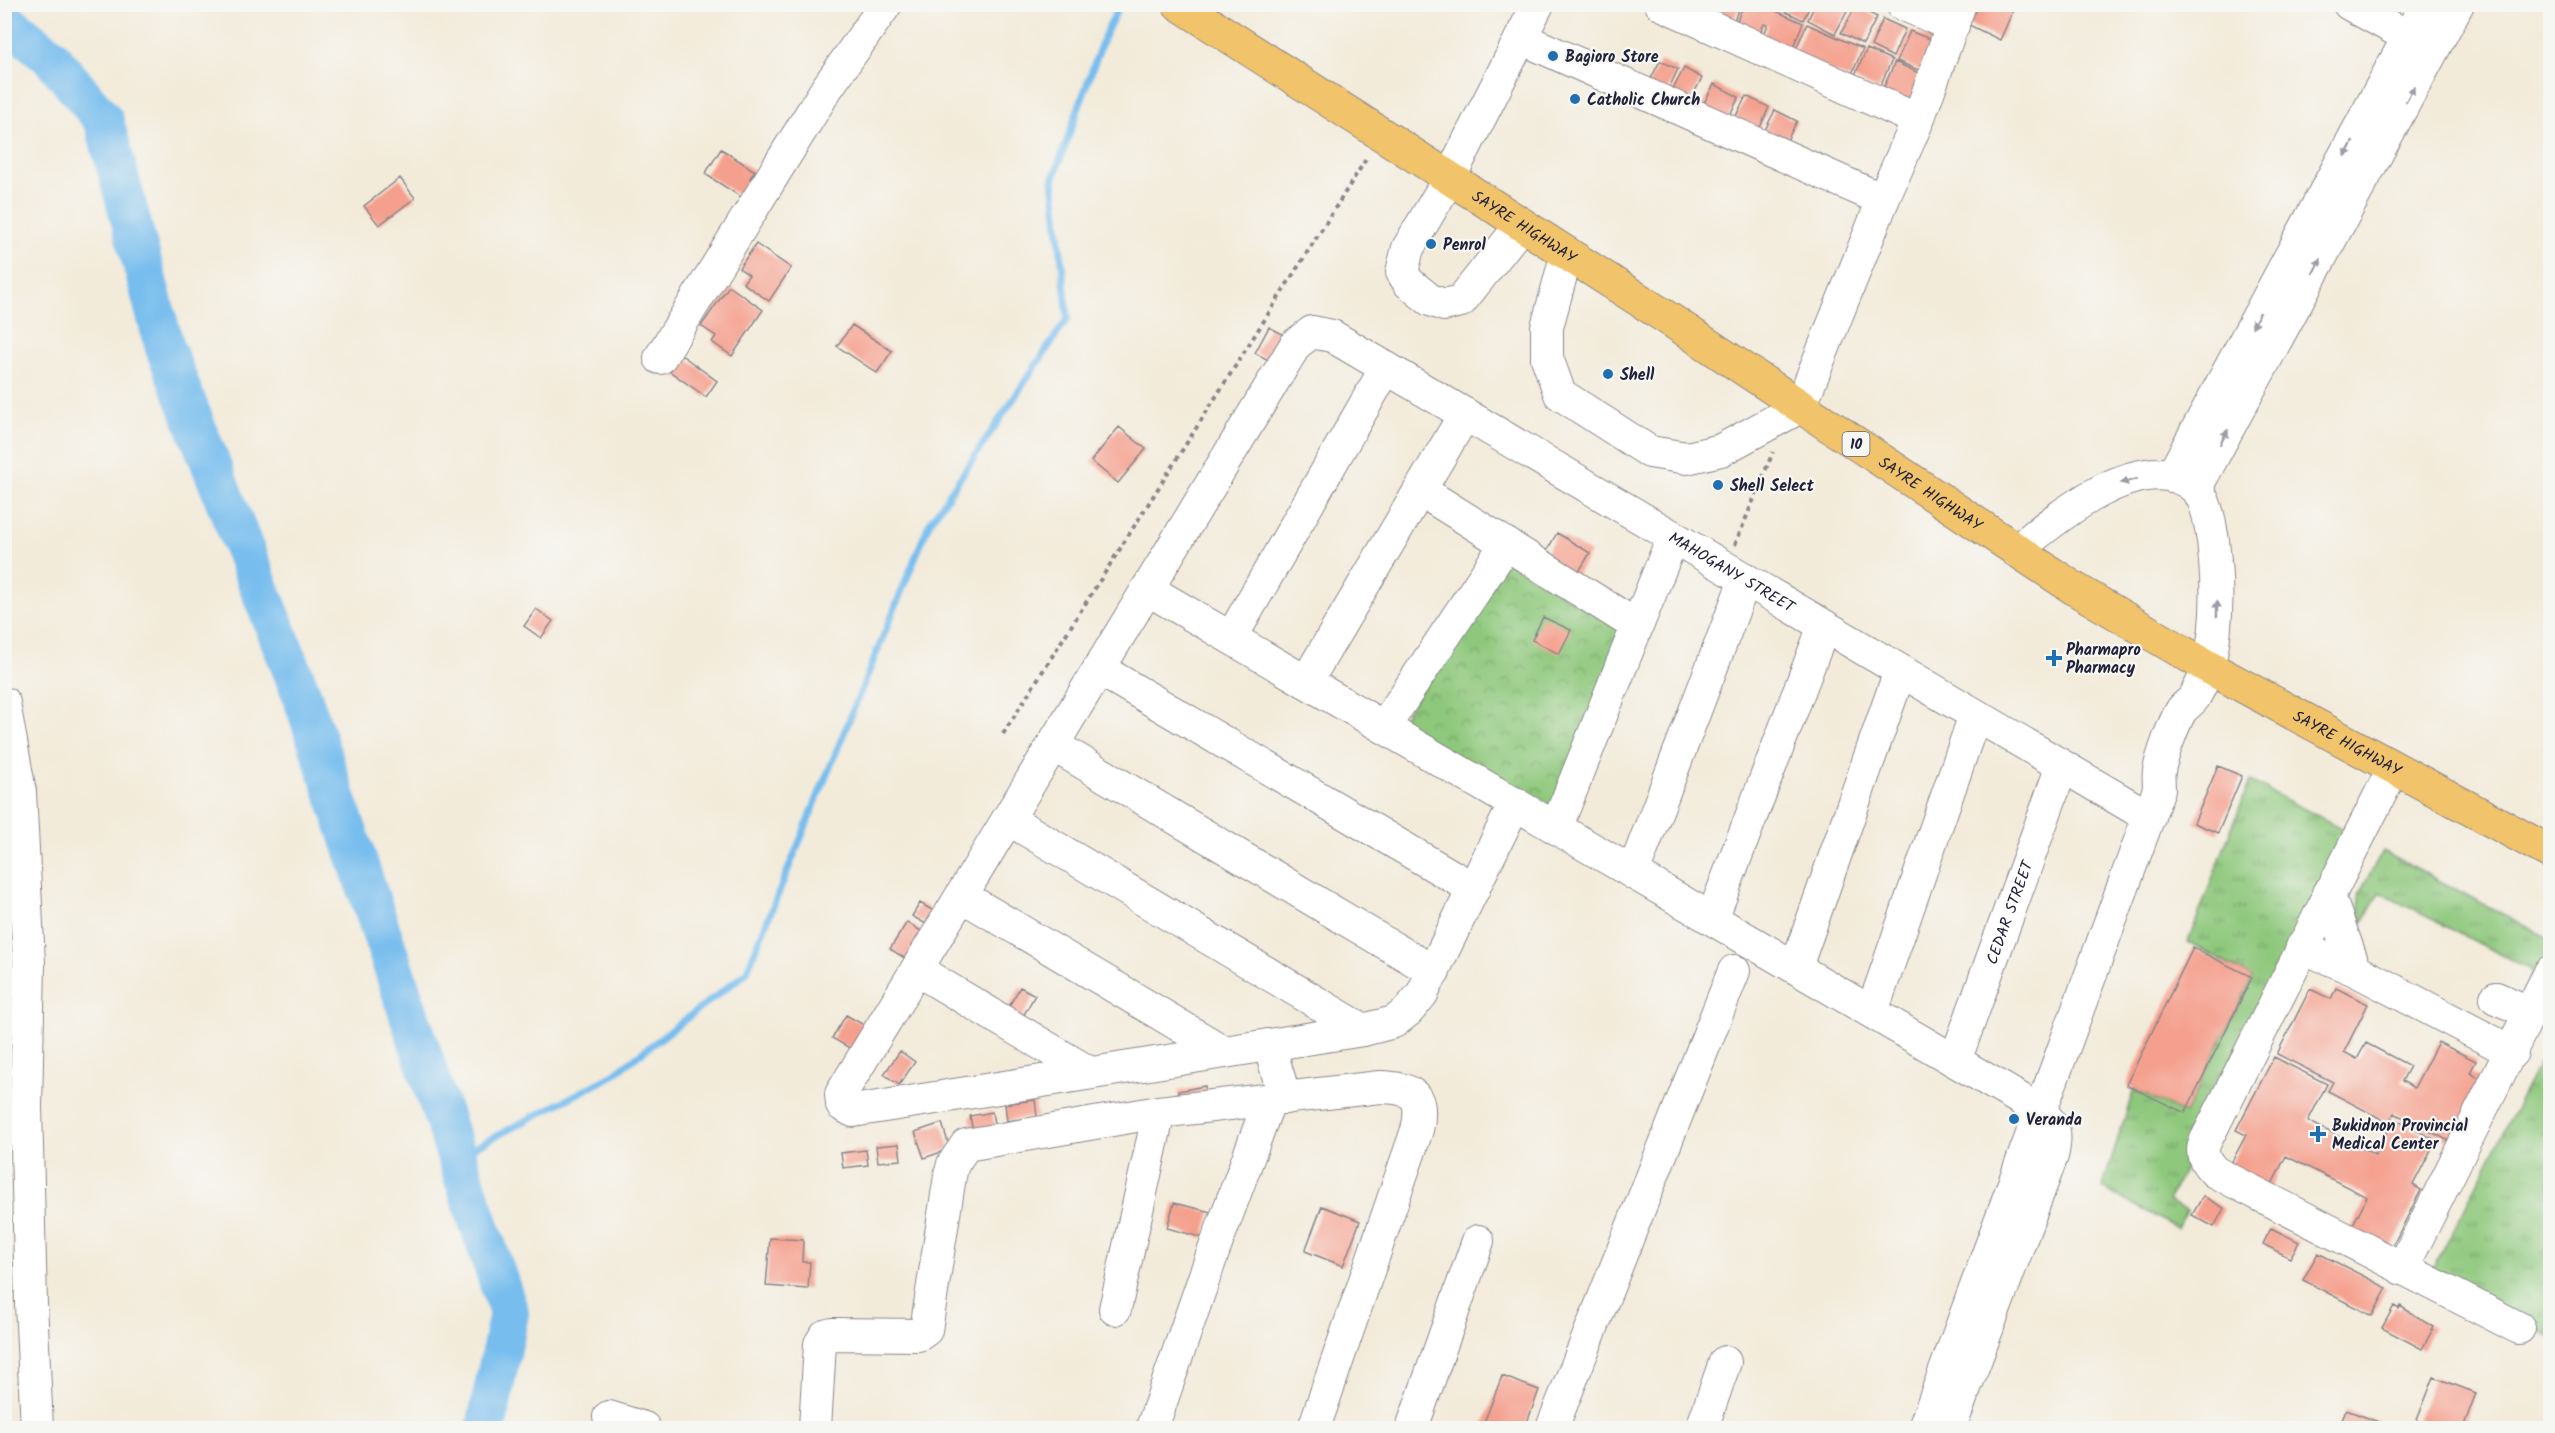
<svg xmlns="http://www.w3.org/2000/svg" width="2555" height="1433" viewBox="0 0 2555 1433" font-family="Kalam,sans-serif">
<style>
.grass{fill:url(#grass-tufts);stroke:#58755c;stroke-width:1.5}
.park{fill:url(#park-crowns);stroke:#58755c;stroke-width:1.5}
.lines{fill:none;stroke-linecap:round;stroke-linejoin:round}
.stream{stroke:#77bdee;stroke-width:7}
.river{stroke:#77bdee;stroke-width:40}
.building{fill:#f5a08e}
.minor-casing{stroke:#8a868a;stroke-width:34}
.highway-casing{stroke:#8a868a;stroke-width:35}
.path{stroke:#8a868a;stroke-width:4;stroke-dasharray:4.5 4.5;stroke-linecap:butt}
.minor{stroke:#fff;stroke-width:32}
.highway{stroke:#f1c36a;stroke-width:33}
.oneway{fill:#9c9ca7}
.poi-dot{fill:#1f6fb2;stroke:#f6f6f2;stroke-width:2}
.labels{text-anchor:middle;stroke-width:4.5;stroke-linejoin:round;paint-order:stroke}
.shield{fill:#f6f6f2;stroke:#626272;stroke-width:1.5}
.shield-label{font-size:15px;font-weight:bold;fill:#22223b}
.poi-label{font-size:16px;font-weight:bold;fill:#22223b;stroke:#f6f6f2;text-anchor:start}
.street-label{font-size:16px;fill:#22223b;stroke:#f6f6f2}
</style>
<defs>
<pattern id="grass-tufts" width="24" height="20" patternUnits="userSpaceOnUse" patternTransform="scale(1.5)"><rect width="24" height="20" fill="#8ec87c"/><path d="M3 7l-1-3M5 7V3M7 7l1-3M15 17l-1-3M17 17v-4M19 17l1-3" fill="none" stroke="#74a267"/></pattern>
<pattern id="park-crowns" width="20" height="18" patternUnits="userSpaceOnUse" patternTransform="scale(1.5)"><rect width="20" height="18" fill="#8ec87c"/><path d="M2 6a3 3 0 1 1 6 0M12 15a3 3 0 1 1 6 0" fill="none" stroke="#74a267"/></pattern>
</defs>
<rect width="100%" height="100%" fill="#f6f6f2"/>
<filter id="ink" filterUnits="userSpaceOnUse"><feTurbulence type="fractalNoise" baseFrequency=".0167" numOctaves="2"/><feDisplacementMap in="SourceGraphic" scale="12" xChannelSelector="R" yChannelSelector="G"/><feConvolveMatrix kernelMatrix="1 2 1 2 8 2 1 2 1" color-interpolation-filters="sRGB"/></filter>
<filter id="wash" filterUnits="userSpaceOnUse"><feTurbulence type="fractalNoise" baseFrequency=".008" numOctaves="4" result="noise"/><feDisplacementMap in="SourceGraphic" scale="24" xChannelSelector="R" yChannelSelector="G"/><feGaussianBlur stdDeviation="1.35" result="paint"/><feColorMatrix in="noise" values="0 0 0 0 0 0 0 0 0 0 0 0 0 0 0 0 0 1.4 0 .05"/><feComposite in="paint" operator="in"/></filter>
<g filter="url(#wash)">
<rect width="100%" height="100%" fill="#f3ebda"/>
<path class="grass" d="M2250,781l107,55 -189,365 19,10 -10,17 -75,-40 32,-99 51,25 67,-137 -64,-35z
M2383,851l167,88v41l-31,23 14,-32 -154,-79 -17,32 -4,-28z
M2550,1041v295l-118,-64z"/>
<path class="park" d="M1507,561l115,70 -70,182 -152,-91z"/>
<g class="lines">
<path class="stream" d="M456,1157l154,-80 136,-104 183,-449 139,-206 -15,-138 50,-141 17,-35"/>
<path class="river" d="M4,19l47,38 53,64 61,227 136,345 208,620 -23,115"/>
</g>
<g id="blocks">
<path class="building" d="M1711,4h30l-11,25 -25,-11z
M1744,4h16l43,19 -13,31 -29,-13 7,-16 -4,-1 -8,18 -24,-10z
M1784,4h27l-8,16 -21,-10z
M1815,4l35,2 -15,28 -27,-14z
M1979,4h37l-16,36 -31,-15z
M1856,6l21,11 -14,27 -22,-11z
M1883,19l22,10 -12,28 -22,-11z
M1807,24l56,25 -13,29 -58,-20z
M1910,31l27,11 -7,33 -33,-14z
M1867,49l25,11 -14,30 -25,-11z
M1660,61l18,8 -13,27 -19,-8z
M1895,62l35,16 -12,26 -38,-8z
M1684,68l18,10 -15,28 -18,-9z
M1714,84l25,13 -14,27 -25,-13z
M1746,96l23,11 -11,25 -24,-12z
M1775,110l22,11 -13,25 -22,-10z
M721,149l34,22 -5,7 6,3 -12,18 -39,-25z
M400,178l15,20 -36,27 -15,-19z
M756,244l35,24 -22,33 -26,-18 6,-8 -10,-7z
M729,286l34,24 -31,46 -20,-14 4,-6 -15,-10z
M852,325l40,26 -15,22 -40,-27z
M1269,327l23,12 -14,26 -23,-12z
M680,354l37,27 -11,16 -38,-27z
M1119,427l27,22 -28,34 -27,-22z
M1557,533l33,20 -16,27 -33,-19z
M536,609l17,12 -12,17 -17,-12z
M1543,617l28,13 -12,24 -27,-14z
M2218,766l24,10 -24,57 -24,-10z
M920,903l19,11 -8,13 -19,-11z
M907,922l20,13 -16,27 -21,-13z
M2193,948l59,29 -67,136 -59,-28z
M1020,987l15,8 -13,23 -15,-8z
M2336,988l32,16 -24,48 13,7 9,-16 44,23 -8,15 12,7 24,-46 38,19 -6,12 18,10 -31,62 -63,-32 -5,10 -61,-32 5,-9 -56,-28 33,-65 21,10z
M846,1015l27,15 -13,24 -28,-16z
M900,1051l15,11 -16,23 -15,-11z
M2274,1057l53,27 -19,37 67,34 19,-36 42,21 -23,45 8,5 -32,63 -40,-21 18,-35 -81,-41 -18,36 -41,-21 19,-36 -10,-5z
M1205,1086l2,16 -27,4 -2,-15z
M1035,1100l2,17 -30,4 -2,-17z
M992,1112l3,17 -22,4 -3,-17z
M942,1123l8,26 -26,9 -9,-26z
M899,1144l2,16 -23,2 -2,-16z
M866,1150l2,15 -25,3 -2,-15z
M2203,1196l21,12 -10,19 -22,-12z
M1174,1203l37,9 -7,26 -37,-10z
M1322,1206l38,15 -17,45 -38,-15z
M2271,1228l28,14 -9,16 -27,-14z
M770,1238l33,2 -1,22h8l-2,27 -42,-3z
M2318,1253l69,35 -15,28 -69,-36z
M2394,1306l5,3 1,-3 34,21 -12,22 -40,-21z
M1502,1376l37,14 -14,38h-43z
M2434,1377l42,16 -13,35h-24l-22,-8z
M2346,1410l33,12 -3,6h-37z"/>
</g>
</g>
<g filter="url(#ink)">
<use href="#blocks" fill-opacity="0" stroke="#8a868a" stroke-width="1.5"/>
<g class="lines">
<g class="minor-casing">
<g id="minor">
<path d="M1661,4l257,116"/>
<path d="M1902,4l51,22"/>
<path d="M2349,4l60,33"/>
<path d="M1523,39l360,161"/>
<path d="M1522,224l-61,77 -17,4 -14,-5 -21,-17 -7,-11 6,-24 42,-71 88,-173"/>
<path d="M1567,253l-20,74v31l13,36 90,58 37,6 34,-8 79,-43 83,-207 35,-80 42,-116"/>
<path d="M660,358l167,-270 59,-84"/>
<path d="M2172,476l254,-472"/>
<path d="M2196,488l262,-484"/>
<path d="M1420,490l217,136"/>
<path d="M1147,589l892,521c17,15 18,25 13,46l-102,272"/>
<path d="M1231,638l155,-270"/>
<path d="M1099,669l375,220"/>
<path d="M1306,682l159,-268"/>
<path d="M4,703l16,89 9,171 -3,144 5,197 6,124"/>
<path d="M1384,727l122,-183"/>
<path d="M1053,745l381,227"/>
<path d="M2393,769l-186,369c-8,14 -3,23 8,34l304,156"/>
<path id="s1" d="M1515,803l-93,191 -14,17 -14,11 -31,8 -510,81 -11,-6 -1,-11 455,-750 16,-12 20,4 817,481"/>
<path d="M1008,819l355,211"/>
<path d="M1556,828l117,-291"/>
<path d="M1633,873l112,-293"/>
<path d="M2328,893l27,77"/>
<path d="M962,896l262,156"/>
<path d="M1712,919l112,-293"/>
<path d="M2302,947l53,23 157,82"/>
<path d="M1796,967l104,-296"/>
<path d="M917,970l173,103"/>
<path d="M2496,998l33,14"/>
<path d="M1872,1012l103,-297"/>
<path d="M1269,1045l16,53"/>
<path id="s2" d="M1955,1061l107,-295"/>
<path d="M2402,1269l148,-297"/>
<path d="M1115,1309l44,-197"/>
<path d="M609,1417l35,11"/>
<path d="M815,1428l5,-84 5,-8 7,-2 87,1 7,-5 24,-154 3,-12 13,-19 193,-33 221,-25c33,1 45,8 37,43l-103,298"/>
<path d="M1152,1428l59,-170 59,-159"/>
<path d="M1412,1428l66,-187"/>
<path d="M1552,1428l182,-457"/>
<path d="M1702,1428l23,-66"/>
<path d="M1924,1428l235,-639c0,-6 -1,-13 0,-18 2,-13 15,-49 22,-60 3,-5 9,-8 13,-13 5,-9 12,-23 15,-33 8,-34 9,-68 6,-104 -1,-17 -6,-61 -20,-73 -50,-45 -142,32 -179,63"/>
</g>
</g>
<g class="highway-casing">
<g id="highway">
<path id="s3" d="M1179,4l493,317 403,268 133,78 342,185"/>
</g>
</g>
<path class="path" d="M1735,545l38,-93
M1003,734l365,-578"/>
<use href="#minor" class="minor"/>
<use href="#highway" class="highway"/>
</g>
<defs><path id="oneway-solid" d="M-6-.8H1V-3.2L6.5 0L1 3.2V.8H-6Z" transform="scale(1.5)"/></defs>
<g class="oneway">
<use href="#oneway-solid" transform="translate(2410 94) rotate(-62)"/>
<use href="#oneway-solid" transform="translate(2349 149) rotate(118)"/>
<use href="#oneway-solid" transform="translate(2317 266) rotate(-62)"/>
<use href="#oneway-solid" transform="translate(2256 320) rotate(118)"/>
<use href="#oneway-solid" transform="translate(2224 437) rotate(-62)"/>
<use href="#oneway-solid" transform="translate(2129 481) rotate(166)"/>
<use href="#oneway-solid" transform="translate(2217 609) rotate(-89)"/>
</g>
</g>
<g class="poi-dot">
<circle cx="1553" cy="56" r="6"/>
<circle cx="1575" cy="99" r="6"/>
<circle cx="1431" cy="244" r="6"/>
<circle cx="1608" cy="374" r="6"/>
<circle cx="1718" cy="485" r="6"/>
<path d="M2051 649h6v6h6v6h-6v6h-6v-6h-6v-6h6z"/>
<circle cx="2014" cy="1119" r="6"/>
<path d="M2315 1125h6v6h6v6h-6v6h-6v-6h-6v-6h6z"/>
</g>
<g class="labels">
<rect class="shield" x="1842.5" y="432" width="27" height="24" rx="4.5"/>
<g class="shield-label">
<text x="1856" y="449">10</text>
</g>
<g class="poi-label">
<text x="1565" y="62">Bagioro Store</text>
<text x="1587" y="105">Catholic Church</text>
<text x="1443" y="250">Penrol</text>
<text x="1620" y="380">Shell</text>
<text x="1730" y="491">Shell Select</text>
<text x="2066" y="655">Pharmapro<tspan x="2066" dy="18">Pharmacy</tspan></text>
<text x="2026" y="1125">Veranda</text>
<text x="2332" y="1131">Bukidnon Provincial<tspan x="2332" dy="18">Medical Center</tspan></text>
</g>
<g class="street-label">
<text dy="6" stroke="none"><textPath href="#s3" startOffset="411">SAYRE HIGHWAY</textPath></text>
<text dy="6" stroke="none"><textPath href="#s3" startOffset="897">SAYRE HIGHWAY</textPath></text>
<text dy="6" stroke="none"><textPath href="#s1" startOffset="2206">MAHOGANY STREET</textPath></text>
<text dy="6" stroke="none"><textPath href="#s3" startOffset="1383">SAYRE HIGHWAY</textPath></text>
<text dy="6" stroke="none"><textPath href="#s2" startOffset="158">CEDAR STREET</textPath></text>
</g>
</g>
<rect width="2555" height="1433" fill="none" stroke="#f6f6f2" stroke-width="24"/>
</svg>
